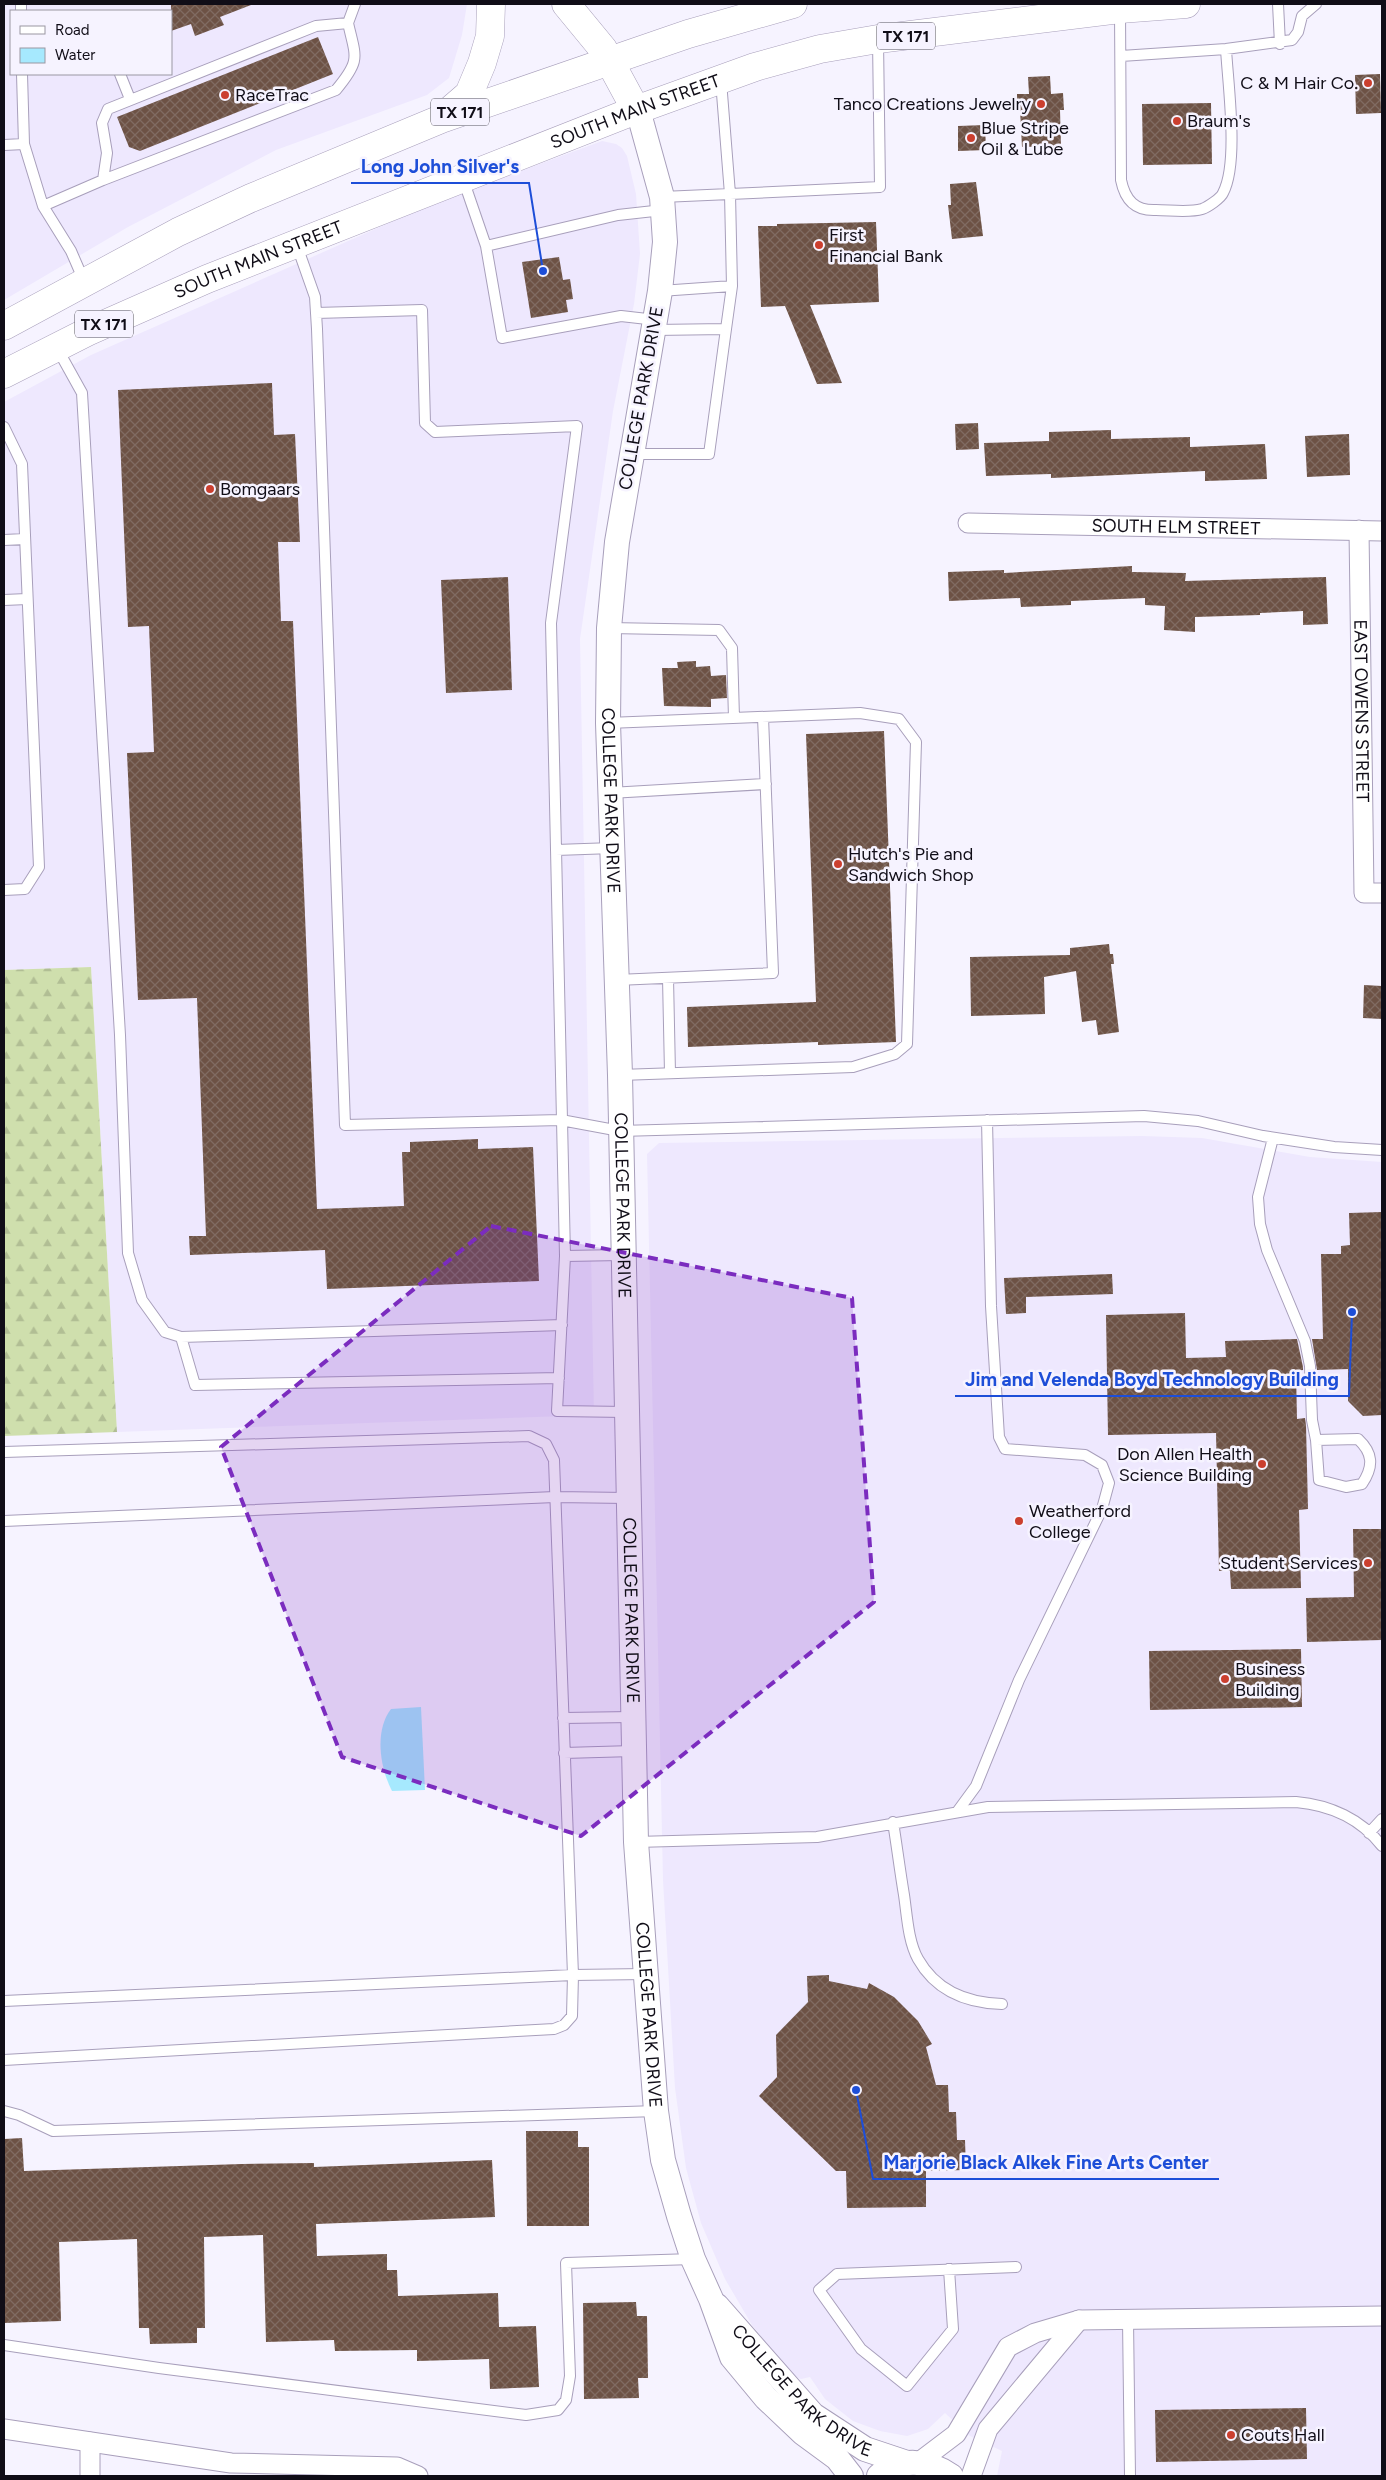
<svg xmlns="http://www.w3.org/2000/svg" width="1386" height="2480" viewBox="0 0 1386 2480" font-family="Figtree,sans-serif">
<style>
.built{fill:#eee8fe;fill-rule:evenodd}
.forest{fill:url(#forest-firs)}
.water{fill:#a6e9fe}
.building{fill:url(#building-cross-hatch)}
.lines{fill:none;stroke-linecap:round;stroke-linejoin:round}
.service-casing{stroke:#a89fbb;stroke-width:12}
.minor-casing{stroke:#a89fbb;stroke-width:21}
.tertiary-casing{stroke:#a89fbb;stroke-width:26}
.secondary-casing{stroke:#a89fbb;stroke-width:29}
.primary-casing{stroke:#a89fbb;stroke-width:29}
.service{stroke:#fff;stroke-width:10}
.minor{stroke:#fff;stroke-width:19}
.tertiary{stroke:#fff;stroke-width:24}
.secondary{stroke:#fff;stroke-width:28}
.primary{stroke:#fff;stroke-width:28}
.marked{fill:#7b2cbf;fill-opacity:0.2;stroke:#7b2cbf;stroke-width:4;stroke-dasharray:10 6;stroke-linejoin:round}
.poi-dot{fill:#cb3f2f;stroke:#f6f3ff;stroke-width:2}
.labels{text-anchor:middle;stroke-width:5;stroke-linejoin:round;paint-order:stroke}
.shield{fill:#f6f3ff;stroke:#55525d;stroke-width:1}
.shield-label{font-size:16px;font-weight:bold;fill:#100d17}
.poi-label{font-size:18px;fill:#100d17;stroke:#f6f3ff;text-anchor:start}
.street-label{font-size:18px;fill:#100d17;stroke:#f6f3ff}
.leader{fill:none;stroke:#1d4ed8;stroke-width:2}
.callout-dot{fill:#1d4ed8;stroke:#f6f3ff;stroke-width:2}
.callout-label{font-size:19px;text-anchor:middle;font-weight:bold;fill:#1d4ed8;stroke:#f6f3ff;stroke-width:5;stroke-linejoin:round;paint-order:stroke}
</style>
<defs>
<pattern id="forest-firs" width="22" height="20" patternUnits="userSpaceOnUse" patternTransform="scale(1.25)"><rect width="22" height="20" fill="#cfdfad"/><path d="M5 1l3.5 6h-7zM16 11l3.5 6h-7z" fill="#b1be94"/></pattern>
<pattern id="building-cross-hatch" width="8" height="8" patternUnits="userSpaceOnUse" patternTransform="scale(1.25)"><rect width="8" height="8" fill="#6d5245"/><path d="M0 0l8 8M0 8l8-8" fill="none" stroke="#806b62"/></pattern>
</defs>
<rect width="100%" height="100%" fill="#f6f3ff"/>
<path class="built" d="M4,4h463l-5,31 -13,43 -22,17 -151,55 -148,77 -124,73zM11,11h160v63h-160z
M602,141l14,3 6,4 5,8 9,38 4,60 -6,50 -21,107 -33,228 14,776 -477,17 -26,-465 -87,3v-568l87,-47 343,-152z
M1142,1136l60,2 108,19 72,5v1314h-385l5,-25 -32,-15 -25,-23 -17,16 -21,7 -27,-5 -27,-10 -28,-22 -15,-22 -9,2 -8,-3 -41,-51 -27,-46 -24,-56 -15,-55 -11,-80 -12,-208 -16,-726 12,-11z"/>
<path class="forest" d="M91,967l26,465 -113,4v-466z"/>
<path class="water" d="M421,1707l4,83 -33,1c-12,-23 -18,-60 -1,-82z"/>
<path class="building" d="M171,4h79l1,1 -31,12 4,8 -29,11 -4,-12 -20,7z
M318,37l15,37 -193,77 -11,-4 -12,-30z
M1380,74l1,39 -25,1 -1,-39z
M1050,76l1,18 12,-1 1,17h-4l1,36 -39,1 -2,-37 -3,1v-17h12l-1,-17z
M1211,103l1,61 -69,1 -1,-61z
M985,125l1,25 -28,1v-25z
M976,182l7,54 -31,3 -4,-34h3l-1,-21z
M876,222l3,80 -69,3 32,78 -25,1 -32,-78 -24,1 -3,-81h19v-2z
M559,257l4,23 7,-1 3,20 -7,1 2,12 -37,6 -9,-56z
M272,383l2,52 21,-1 5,108h-22l3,79h12l24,588 87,-3 -2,-54h8v-10l68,-3v10l55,-2 6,134 -212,8 -2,-39 -135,5 -1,-19h17l-9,-238 -59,2 -11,-247 27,-1 -5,-126 -21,1 -10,-237z
M978,423l1,26 -23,1 -1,-26z
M1111,430v9l79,-2v10l75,-3 2,35 -62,2v-10l-154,7v-4l-65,2 -2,-33 65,-2v-9z
M1349,434l1,41 -43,2 -2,-41z
M1132,566v6l54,1 -1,8 141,-4 2,47 -25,1v-14l-43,2v2l-65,2v15l-31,-2 1,-24 -20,-1v-7l-74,3v4l-50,2 -1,-9 -71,3 -1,-29 56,-2v3z
M508,577l4,113 -66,3 -5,-113z
M696,661v6l14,-1 1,10 15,-1 1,23 -16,1v8l-47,-1 -2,-38h16l-1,-6z
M884,731l12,311 -78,3v-3l-130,5 -1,-40 129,-5 -10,-268z
M1109,944l1,10h3l1,10h-3l8,68 -21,3 -2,-15 -14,2 -6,-51 -32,6 1,37 -74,2 -1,-59 100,-2v-7z
M1364,985l18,1v33l-19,-1z
M1382,1212v203l-19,1 -15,-15v-32l-31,1 -5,-31h11l-2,-85h20v-8l9,-1 -1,-32z
M1112,1274l1,20 -87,3v16l-20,1 -2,-36z
M1185,1313l1,45 40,-1 -1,-16 72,-2 6,28v3l-7,1 1,48 8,-1 1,7 2,84 -9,1 2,78 -70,1 -1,-18h-11l-3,-138 -108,2 -2,-120z
M1353,1529h29v111l-75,2 -1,-44 48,-1z
M1301,1649l1,58 -152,3 -1,-59z
M829,1975v6l38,8 2,-6 25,14 24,24 14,23 -6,3 10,38h12l1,27h7l1,28h8l1,30 -40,1v36l-79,1 -1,-37h-10l-77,-75 18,-19 -1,-42 32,-33 -1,-26z
M526,2131h52v16h11v79h-62z
M22,2138l2,33 218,-7 72,-1v4l178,-7 3,57 -179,7 1,32 70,-2v16h10l1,26 100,-3 1,34 37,-1 3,61 -49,2 -1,-30 -72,2v-11l-82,1 -1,-11 -68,2 -3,-107 -59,2 1,91h-8v15l-47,1 -1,-16h-10l-2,-89 -78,3 2,79 -57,2v-184z
M636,2302l1,14h10l1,62h-10l1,20 -55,1 -1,-96z
M1306,2408l1,51 -151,3 -1,-52z"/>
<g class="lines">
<g class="service-casing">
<path id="service" d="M21,4v7
M1278,4l2,40
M1120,10l1,170c4,20 14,31 35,30 14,0 33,3 46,-1 6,-2 19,-11 21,-16 16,-30 5,-108 3,-144
M1121,56l105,-7 66,-9 6,-8 4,-16 14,-12
M22,74l2,70 19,62 28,45 13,30
M120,74l10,25
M4,145l20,-1
M463,179l23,67
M103,180l233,-90c25,-30 20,-32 12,-67
M662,197l68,-3 -9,-113
M43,206l60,-26 4,-27 -5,-30 6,-14 208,-83 32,-3 7,-19
M297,246l18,51 2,32 28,796 216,-5 59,11 524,-15 54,5 65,15 71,11 48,3
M660,291l72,-5 -2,-92 150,-7 -2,-147
M316,313l106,-3 3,113 10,9 142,-6 -26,197 14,633 57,-1
M656,320l-35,-4 -119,22 -16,-92 132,-31 45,-5
M654,330l72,-1 6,-43
M57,348l25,45 38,642 8,218 14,47 23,32 16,5
M4,427l18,37 17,403 -14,22 -21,1
M631,454h78l17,-125
M4,540l21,-1
M4,600l23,-1
M609,628l110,2 13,18 2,70
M608,723l252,-10 39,6 17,23 -9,302 -12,10 -42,13 -233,8
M610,793l156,-9
M556,850l57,-2
M668,978l2,95
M617,980l156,-7 -10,-256
M1273,1138l-15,59 2,27 7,26 38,91 5,25 2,54 4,20 3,40 27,7 16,-3c12,-18 11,-31 -4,-45l-42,1
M565,1256l-8,155 69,1
M559,1378l-364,7 -14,-48 381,-12
M4,1452l525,-16 17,8 8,16 19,515 -1,41 -8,9 -10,4 -550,31
M4,1521l551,-24 72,1
M563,1718l69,-1
M564,1753l69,-2
M957,1812l19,-26 43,-106 83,-171 7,-26 -7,-18 -17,-10 -80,-6 -6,-12 -8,-131 -4,-186
M893,1822c4,25 7,49 11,73 3,20 4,46 14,64 18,32 49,44 84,45
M1369,1833l13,-14
M636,1842l181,-5 171,-30 308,-5c34,3 65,17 86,44
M4,2001l569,-26 72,-1
M4,2111l15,4 34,16 603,-20
M949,2269l4,60 -46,57 -46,-37 -42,-59 18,-16 179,-7
M1128,2320l2,156
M4,2345l155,23 367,47 32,-5 8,-10 4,-24 -4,-113 127,-4"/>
</g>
<g class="minor-casing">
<g id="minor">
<path id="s1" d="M968,523l414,8"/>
<path id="s2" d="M1359,530l5,363h18"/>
<path d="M4,2429l227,34 166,4 21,9"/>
<path d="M90,2442v34"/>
<path d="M919,2462l37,-28 52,-87 27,-14 44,-13 303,-4"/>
<path d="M971,2476l17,-47 91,-109"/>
</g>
</g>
<g class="tertiary-casing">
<g id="tertiary">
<path id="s3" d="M636,110l5,11 21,76 3,45 -5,49 -43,251 -8,86 -1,95 12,352 16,767 20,269 7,49 16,56 14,43 18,40 21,58 34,41 37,35 34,25 14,18"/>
<path id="s4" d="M717,2306l96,109 52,34 42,14"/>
<path d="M879,2476c21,-19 50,-16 72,0"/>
</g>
</g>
<g class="secondary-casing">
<path id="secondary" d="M566,4l37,45 33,61"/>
</g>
<g class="primary-casing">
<g id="primary">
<path d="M447,113l22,-19 13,-31 8,-27 1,-32"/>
<path d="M4,326l174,-94 73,-34 190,-79 247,-85 105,-30"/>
<path id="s5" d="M4,374l83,-42 120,-53 429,-169 119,-43 65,-18 58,-10 242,-30 66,-5"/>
</g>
</g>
<use href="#service" class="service"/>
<use href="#minor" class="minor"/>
<use href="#tertiary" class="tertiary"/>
<use href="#secondary" class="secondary"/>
<use href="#primary" class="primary"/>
</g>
<path class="marked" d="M491,1226l361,72 22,304 -293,234 -239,-79 -121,-310z"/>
<g class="poi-dot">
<circle cx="1368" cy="83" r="5"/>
<circle cx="225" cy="95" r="5"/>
<circle cx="1041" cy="104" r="5"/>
<circle cx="1177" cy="121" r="5"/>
<circle cx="971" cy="138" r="5"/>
<circle cx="819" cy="245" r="5"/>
<circle cx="210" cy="489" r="5"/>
<circle cx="838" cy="864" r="5"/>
<circle cx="1262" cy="1464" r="5"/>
<circle cx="1019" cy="1521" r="5"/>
<circle cx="1368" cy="1563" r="5"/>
<circle cx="1225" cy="1679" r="5"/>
<circle cx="1231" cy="2435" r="5"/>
</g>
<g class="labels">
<g class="shield">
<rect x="877" y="22.5" width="58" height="27" rx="4"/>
<rect x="431" y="98.5" width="58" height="27" rx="4"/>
<rect x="75" y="310.5" width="58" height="27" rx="4"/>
</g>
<g class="shield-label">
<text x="906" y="42">TX 171</text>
<text x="460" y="118">TX 171</text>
<text x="104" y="330">TX 171</text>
</g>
<g class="poi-label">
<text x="1358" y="89" text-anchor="end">C &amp; M Hair Co.</text>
<text x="235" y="101">RaceTrac</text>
<text x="1031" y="110" text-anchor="end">Tanco Creations Jewelry</text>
<text x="1187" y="127">Braum's</text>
<text x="981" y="134">Blue Stripe<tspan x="981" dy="21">Oil &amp; Lube</tspan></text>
<text x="829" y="241">First<tspan x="829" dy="21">Financial Bank</tspan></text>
<text x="220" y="495">Bomgaars</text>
<text x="848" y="860">Hutch's Pie and<tspan x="848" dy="21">Sandwich Shop</tspan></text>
<text x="1252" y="1460" text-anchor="end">Don Allen Health<tspan x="1252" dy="21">Science Building</tspan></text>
<text x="1029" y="1517">Weatherford<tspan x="1029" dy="21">College</tspan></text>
<text x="1358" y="1569" text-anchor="end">Student Services</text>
<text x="1235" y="1675">Business<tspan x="1235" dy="21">Building</tspan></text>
<text x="1241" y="2441">Couts Hall</text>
</g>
<g class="street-label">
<text dy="6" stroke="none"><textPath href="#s5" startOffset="684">SOUTH MAIN STREET</textPath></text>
<text dy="6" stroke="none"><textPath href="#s5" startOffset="279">SOUTH MAIN STREET</textPath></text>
<text transform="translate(641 398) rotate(-80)" y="6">COLLEGE PARK DRIVE</text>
<text dy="6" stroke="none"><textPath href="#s1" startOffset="208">SOUTH ELM STREET</textPath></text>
<text dy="6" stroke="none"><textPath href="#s2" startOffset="181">EAST OWENS STREET</textPath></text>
<text dy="6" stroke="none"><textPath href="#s3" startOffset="699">COLLEGE PARK DRIVE</textPath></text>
<text dy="6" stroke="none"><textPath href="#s3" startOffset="1104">COLLEGE PARK DRIVE</textPath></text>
<text dy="6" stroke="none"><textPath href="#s3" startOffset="1509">COLLEGE PARK DRIVE</textPath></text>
<text dy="6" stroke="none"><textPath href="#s3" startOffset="1914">COLLEGE PARK DRIVE</textPath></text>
<text dy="6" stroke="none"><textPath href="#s4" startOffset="121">COLLEGE PARK DRIVE</textPath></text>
</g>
</g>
<path class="leader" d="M543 271L529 183H351M1352 1312L1349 1396H955M856 2090L873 2179H1219"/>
<g class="callout-dot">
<circle cx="543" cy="271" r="5"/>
<circle cx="1352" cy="1312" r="5"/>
<circle cx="856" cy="2090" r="5"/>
</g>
<g class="callout-label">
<text x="440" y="173">Long John Silver's</text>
<text x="1152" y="1386">Jim and Velenda Boyd Technology Building</text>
<text x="1046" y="2169">Marjorie Black Alkek Fine Arts Center</text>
</g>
<rect width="1386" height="2480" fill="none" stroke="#100d17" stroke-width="10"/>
<rect x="10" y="10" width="162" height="65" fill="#f6f3ff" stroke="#9a97a2"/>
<rect x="20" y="26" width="25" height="8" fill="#ffffff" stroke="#9a97a2"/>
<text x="55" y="35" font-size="15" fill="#100d17">Road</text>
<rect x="20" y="48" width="25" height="15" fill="#a6e9fe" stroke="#9a97a2"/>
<text x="55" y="60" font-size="15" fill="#100d17">Water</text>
</svg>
